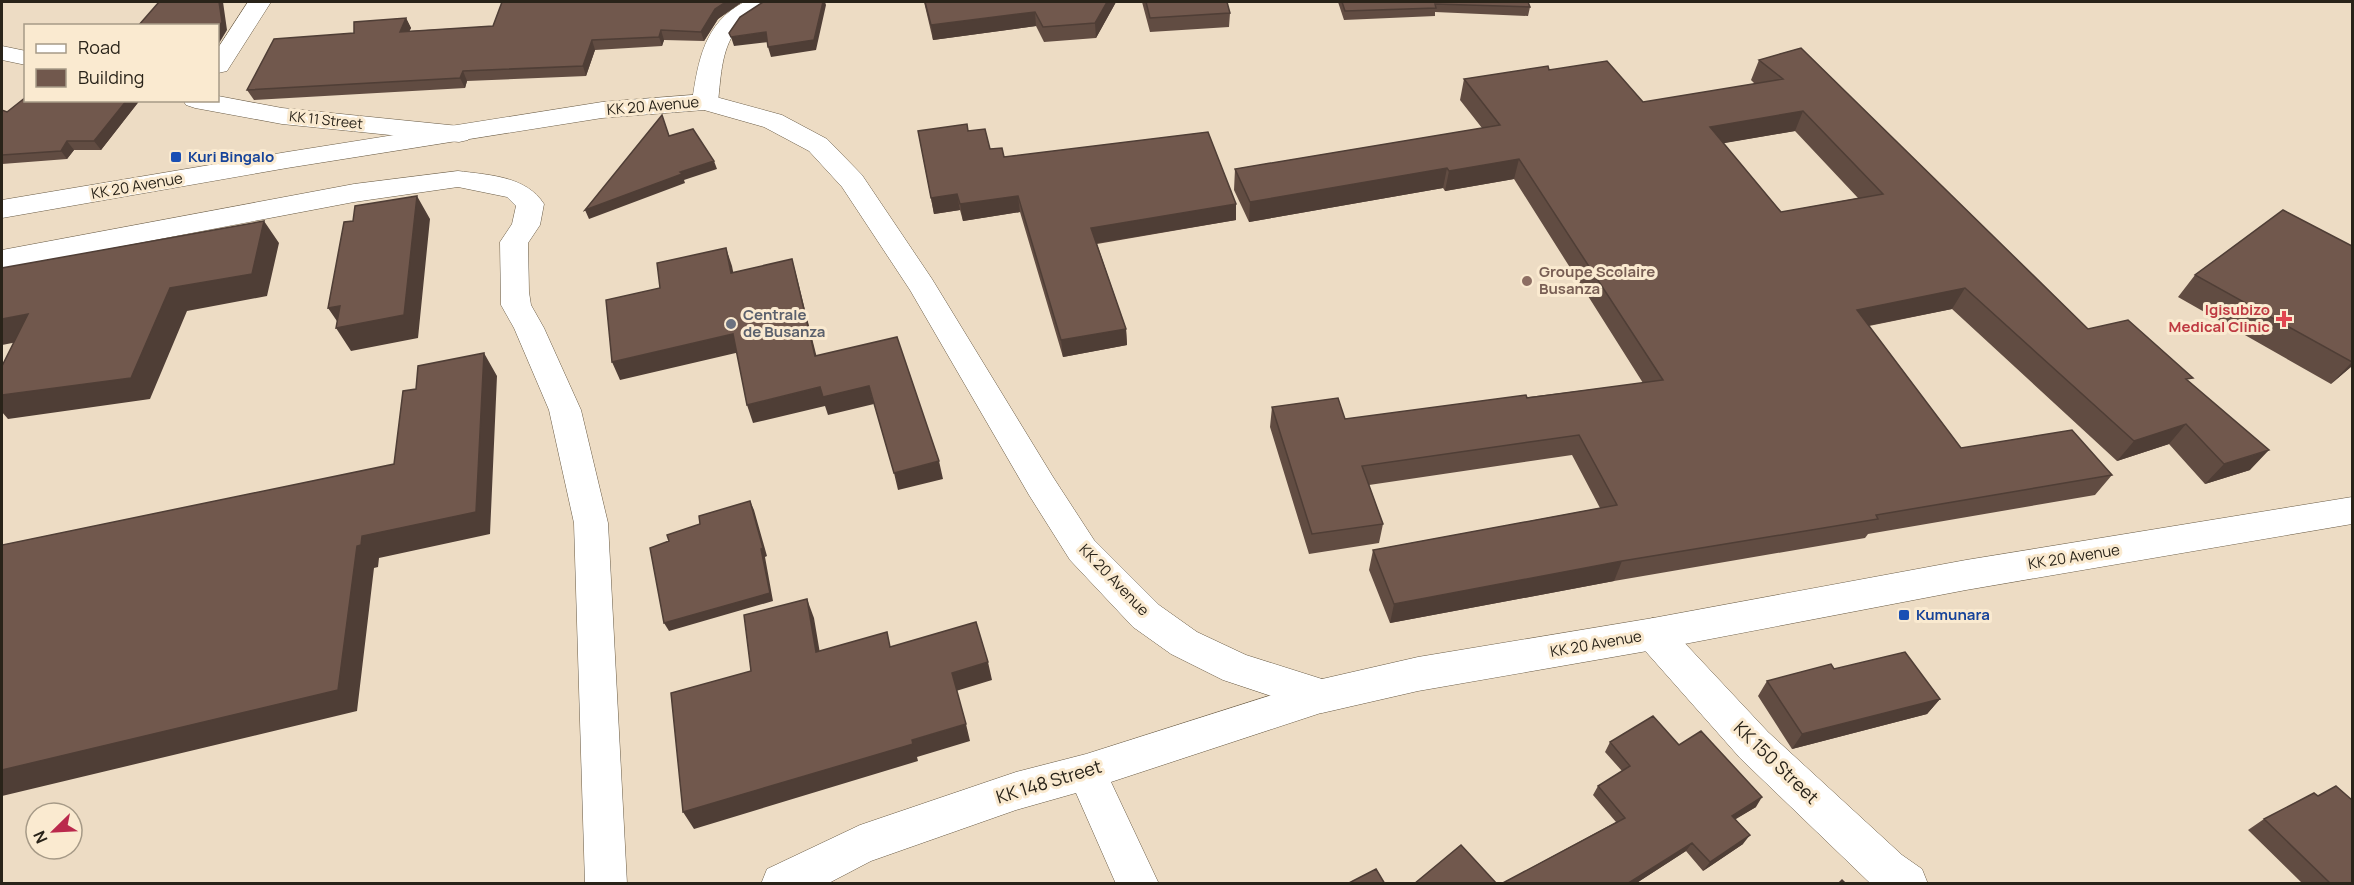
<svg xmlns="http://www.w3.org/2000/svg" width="2354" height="885" viewBox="0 0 2354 885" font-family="Manrope,sans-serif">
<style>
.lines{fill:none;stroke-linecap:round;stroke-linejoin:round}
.street-casing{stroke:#695b45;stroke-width:1}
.secondary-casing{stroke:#695b45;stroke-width:1}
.street{fill:#fff;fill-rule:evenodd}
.secondary{fill:#fff;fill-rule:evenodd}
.wall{fill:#614c42;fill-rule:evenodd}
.shaded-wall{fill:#4f3e36}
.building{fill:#71584d;stroke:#4f3e36;stroke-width:1.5;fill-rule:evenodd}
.transit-dot{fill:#1a4fb4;stroke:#faead0;stroke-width:2}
.education-dot{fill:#8d6e63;stroke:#faead0;stroke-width:2}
.health-dot{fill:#e0444e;stroke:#faead0;stroke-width:2}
.worship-dot{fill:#6b7280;stroke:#faead0;stroke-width:2}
.labels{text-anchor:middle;stroke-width:6;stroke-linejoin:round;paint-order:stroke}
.far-street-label{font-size:14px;fill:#292319;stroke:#faead0}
.street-label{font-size:15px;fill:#292319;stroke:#faead0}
.transit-label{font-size:15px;font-weight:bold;fill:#164399;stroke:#faead0;text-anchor:start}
.education-label{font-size:15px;font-weight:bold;fill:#785e54;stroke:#faead0;text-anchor:start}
.health-label{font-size:15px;font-weight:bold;fill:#be3a42;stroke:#faead0;text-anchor:end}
.worship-label{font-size:15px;font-weight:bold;fill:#5b616d;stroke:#faead0;text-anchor:start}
.near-street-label{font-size:18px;fill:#292319;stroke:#faead0}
</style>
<rect width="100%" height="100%" fill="#eddcc4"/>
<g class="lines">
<g class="street-casing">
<path id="street" d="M248,2h23l-44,69 -9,2v-25z
M744,2h28c-7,10 -22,14 -31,23 -20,19 -20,52 -23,77l-4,5 -9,3 -9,-3 -4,-5c6,-41 12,-79 52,-100z
M2,46l24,5v14l-24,-5z
M218,96l64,12 177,18 9,2 4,6 -4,6 -9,2 -177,-18 -87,-16 -9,-3 -3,-5h35z
M458,171c31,4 68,5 86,33l-4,21 -12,18 1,49 2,13 13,23 37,82 27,113 19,361h-42l-11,-361 -25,-113 -35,-82 -13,-23 -1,-63 12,-18 4,-18 -9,-9 -49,-10 -104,15 -352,67v-19l352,-66z
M1653,618l13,5 102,109 134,123 20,14 6,15h-57l-131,-126 -100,-113 -6,-11 6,-11z
M1322,679l14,5 5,12 -5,12 -225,74 48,102h-43l-40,-91 -60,17 -145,51 -44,23h-66l6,-15 93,-44 156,-53 70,-18z"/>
</g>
<g class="secondary-casing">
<path id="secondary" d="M705,94l77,21 45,24 35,36 70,104 121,198 41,63 65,65 38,27 49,23 76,24 96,-22 235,-39 313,-58 386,-63v27l-386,66 -313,60 -235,41 -96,22 -99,-33 -52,-26 -38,-27 -63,-67 -41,-65 -119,-205 -68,-103 -33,-36 -45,-24 -60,-17 -102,8 -315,50 -285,50v-18l285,-48 315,-50z"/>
</g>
<use href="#street" class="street"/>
<use href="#secondary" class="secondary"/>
</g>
<path class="wall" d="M502,2h240l-24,17 -14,22 -40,-1 -2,6 -67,4 -9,26 -119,5 -2,7 -211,12 -7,-10 159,-72 5,10 -2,3 84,-5z
M924,2h192l-20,36 -52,4 -8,-16 -103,14z
M1142,2h85l3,11 -1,14 -79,5z
M1338,2h190l2,5 -2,9 -93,-4v4l-91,4z
M1801,48l287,281 101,53 61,88 -45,14 -36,-40 -52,17 -165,-152 -83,17 92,122 151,27 -17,20 -227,39 -3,4 -251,43 -224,42 -21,-53 4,-20 227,-42 -28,-53 -203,30 14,39 -4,19 -70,11 -39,-127 2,-20 73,12 298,-36 -129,-204 -69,12 -2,-3 -194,34 -15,-32 1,-21 247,-41 -22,-28 4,-21 85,-9 94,32 112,-18 -4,-4 8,-20zM1795,131l63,67 -77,14 -58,-69z
M140,100l-39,50h-27l-7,9 -65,5v-54l5,2z
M918,131h50l22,18 14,8 232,47v16l-139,24 29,85 1,16 -64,12 -43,-145 -57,9 -3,-11 -26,4z
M2352,246v120l-21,18 -153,-87 17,-22z
M1767,681l173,18 -13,15 -135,35 -34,-53z
M1610,742l69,3 77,62 -21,12 8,25 -40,27 -17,-20 -51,33h-134l115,-62 -23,-27 5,-9 24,-15 -17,-19z
M2318,796l34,88h-49l-55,-54 16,-11z"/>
<path class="shaded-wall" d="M219,2h4l4,28 -9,15z
M726,2h16l-24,17 -14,22 -3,-9 14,-23z
M823,2h2l1,3 -10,45 -45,7 -3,-10z
M1107,2h9l-20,36 -1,-15z
M1035,12l1,14 -103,14 -2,-15z
M406,18l5,10 -6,13 -5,-9z
M661,30l3,10 -2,6 -3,-9z
M766,32l3,10 -35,4 -3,-9z
M592,40l3,10 -9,26 -3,-10z
M463,71l4,10 -2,7 -5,-10z
M127,100h13l-39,50 -7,-9z
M1803,111l-8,20 -93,16 8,-20z
M67,141l7,9 -7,9 -6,-8z
M1519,159l-5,20 -69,12 4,-20z
M714,161l3,8 -33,11 1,3 -96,36 -4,-9 95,-38z
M1447,168l-4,20 -194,34 1,-20z
M957,194l3,16 -26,4 -3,-16z
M417,196l13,23 -12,119 -67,13 -15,-23 5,-1 -13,-19z
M1018,196l2,16 -57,9 -3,-17z
M1236,204v16l-144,24 -1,-16z
M264,221l15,22 -12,53 -80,15 -37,88 -142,20 -6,-7v-17l168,-107z
M726,248l6,18 5,25 -6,-18z
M792,259l5,19 24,96 -6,-18z
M1965,288l-13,21 -106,21 11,-20z
M28,314l20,22 -46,9v-26z
M1126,329l1,16 -64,12 -2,-17z
M733,334l7,18 -120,28 -8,-18z
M484,353l13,23 -7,158 -111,24 -1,9 -4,1 -17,143 -355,85v-26l355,-224 5,-10z
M2352,362v4l-21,18z
M869,386l5,18 -46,11 -3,-9 -72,17 -6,-18 73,-18z
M2186,424l-17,20 -52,17 17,-20z
M2269,450l-19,20 -45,14 19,-20z
M939,461l4,18 -45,11 -4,-17z
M750,501l4,9 13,46 -2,1 8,44 -104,30 -5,-8z
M1622,561l-8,20 -224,42 4,-19z
M807,599l7,19 9,53 -7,-19z
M988,662l4,18 -36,11 -4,-18z
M1940,699l-13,15 -135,35 10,-15z
M966,724l4,17 -53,16 1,4 -224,68 -11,-17 229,-72z
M1762,797l-6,10 -30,18 6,-9z
M1750,835l-7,9 -40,27 7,-9z
M1692,843l-6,8 -51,33h-8z"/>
<path class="building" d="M159,2h60l3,20 -4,6v-2h-80z
M502,2h224l-11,7 -14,23 -40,-2 -2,7 -67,3 -9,26 -120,5 -3,7 -213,12 27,-51 80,-6v-11l52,-4 -6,14 93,-6z
M763,2h60l-9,38 -46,7 -2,-15 -35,5 -2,-4 11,-16z
M925,2h182l-12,21 -52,4 -8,-15 -104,13z
M1146,2h81l3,11 -80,5z
M1342,2h186l2,5 -95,-3 1,4 -91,3z
M1801,48l287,281 40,-9 65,58 -7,1 83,71 -45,14 -38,-40 -52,17 -169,-153 -108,22 104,138 111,-18 40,45 -236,40 2,4 -256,42 -228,43 -21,-54 244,-45 -38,-70 -217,31 21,58 -71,10 -40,-127 66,-9 7,21 181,-24 1,3 136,-18 -144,-221 -70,12 -2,-3 -197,34 -15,-33 265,-44 -36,-46 84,-13 1,4 58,-9 36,41 140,-23 -24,-19zM1803,111l80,83 -102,18 -71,-85z
M26,97v3h101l-33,41h-27l-6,10 -59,4v-45l5,2z
M662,115l7,21 24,-7 21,32 -34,11 2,2 -97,36z
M967,124l1,7 17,-2 5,20 12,-1 2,9 204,-25 28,72 -145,24 35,101 -65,11 -43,-144 -58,8 -3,-10 -26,4 -13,-67z
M417,196l-13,119 -68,13 4,-22 -12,2 16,-86 9,-1 2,-15z
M2283,210l69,36v116l-157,-87z
M264,221l-12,53 -82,14 -39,90 -129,17v-29l26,-52 -26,5v-51z
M726,248l5,25 61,-14 23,97 82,-19 42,124 -45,12 -25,-87 -46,11 -3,-10 -73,18 -14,-71 -121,28 -6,-62 54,-12 -3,-25z
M484,353l-8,159 -114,24 -1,9 -4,1 -19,144 -336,80v-225l392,-81 9,-73 13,-2 2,-23z
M750,501l13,47 -2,1 9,44 -106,30 -14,-75 19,-7 -2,-6 33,-11 -1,-8z
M807,599l9,53 71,-20 3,15 86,-25 12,40 -36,11 14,51 -54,16 1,4 -230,68 -12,-119 80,-22 -7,-56z
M1905,652l35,47 -138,35 -35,-53 64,-17 3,5z
M1653,716l26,29 22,-14 61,66 -30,19 18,19 -40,27 -18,-19 -65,41h-126l124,-66 -27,-32 32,-20 -20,-24z
M2336,786l16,14v84h-21l-67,-65 50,-26 4,3z
M1461,845l36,39h-83z
M1376,869l9,15h-38z
M1842,880l4,4h-8z"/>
<g class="transit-dot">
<rect x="170" y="151" width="12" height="12" rx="3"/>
<rect x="1898" y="609" width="12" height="12" rx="3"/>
</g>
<circle class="education-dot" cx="1527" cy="281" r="6"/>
<path class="health-dot" d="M2281 310h6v6h6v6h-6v6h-6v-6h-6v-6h6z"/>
<circle class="worship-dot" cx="731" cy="324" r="6"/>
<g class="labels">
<g class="far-street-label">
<text transform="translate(326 120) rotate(6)" y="5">KK 11 Street</text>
</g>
<g class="street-label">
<text transform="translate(653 106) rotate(-5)" y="5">KK 20 Avenue</text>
<text transform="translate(137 186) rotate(-10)" y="5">KK 20 Avenue</text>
<text transform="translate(2074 557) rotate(-9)" y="5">KK 20 Avenue</text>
<text transform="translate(1114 580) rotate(46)" y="5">KK 20 Avenue</text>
<text transform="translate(1596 644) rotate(-10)" y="5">KK 20 Avenue</text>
</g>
<g class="transit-label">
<text x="188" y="162">Kuri Bingalo</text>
<text x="1916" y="620">Kumunara</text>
</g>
<g class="education-label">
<text x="1539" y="277">Groupe Scolaire<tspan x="1539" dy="17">Busanza</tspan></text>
</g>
<g class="health-label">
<text x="2270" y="315">Igisubizo<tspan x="2270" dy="17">Medical Clinic</tspan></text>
</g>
<g class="worship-label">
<text x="743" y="320">Centrale<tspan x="743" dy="17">de Busanza</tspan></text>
</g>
<g class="near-street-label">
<text transform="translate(1776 763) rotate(44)" y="6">KK 150 Street</text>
<text transform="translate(1049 782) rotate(-17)" y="6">KK 148 Street</text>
</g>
</g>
<rect width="2354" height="885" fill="none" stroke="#292319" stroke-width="6"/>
<rect x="24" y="24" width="195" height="78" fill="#faead0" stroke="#a69a87" stroke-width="1.5"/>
<rect x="36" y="44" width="30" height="9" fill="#ffffff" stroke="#a69a87" stroke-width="1.5"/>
<text x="78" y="54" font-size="18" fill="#292319">Road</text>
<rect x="36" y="69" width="30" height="18" fill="#71584d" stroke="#a69a87" stroke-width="1.5"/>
<text x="78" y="84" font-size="18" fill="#292319">Building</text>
<g transform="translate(54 831) rotate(246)"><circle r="28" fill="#faead0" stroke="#a69a87" stroke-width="1.5"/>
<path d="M0-4.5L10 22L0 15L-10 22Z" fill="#ba294c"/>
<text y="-9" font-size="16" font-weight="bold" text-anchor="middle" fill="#292319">N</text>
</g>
</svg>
